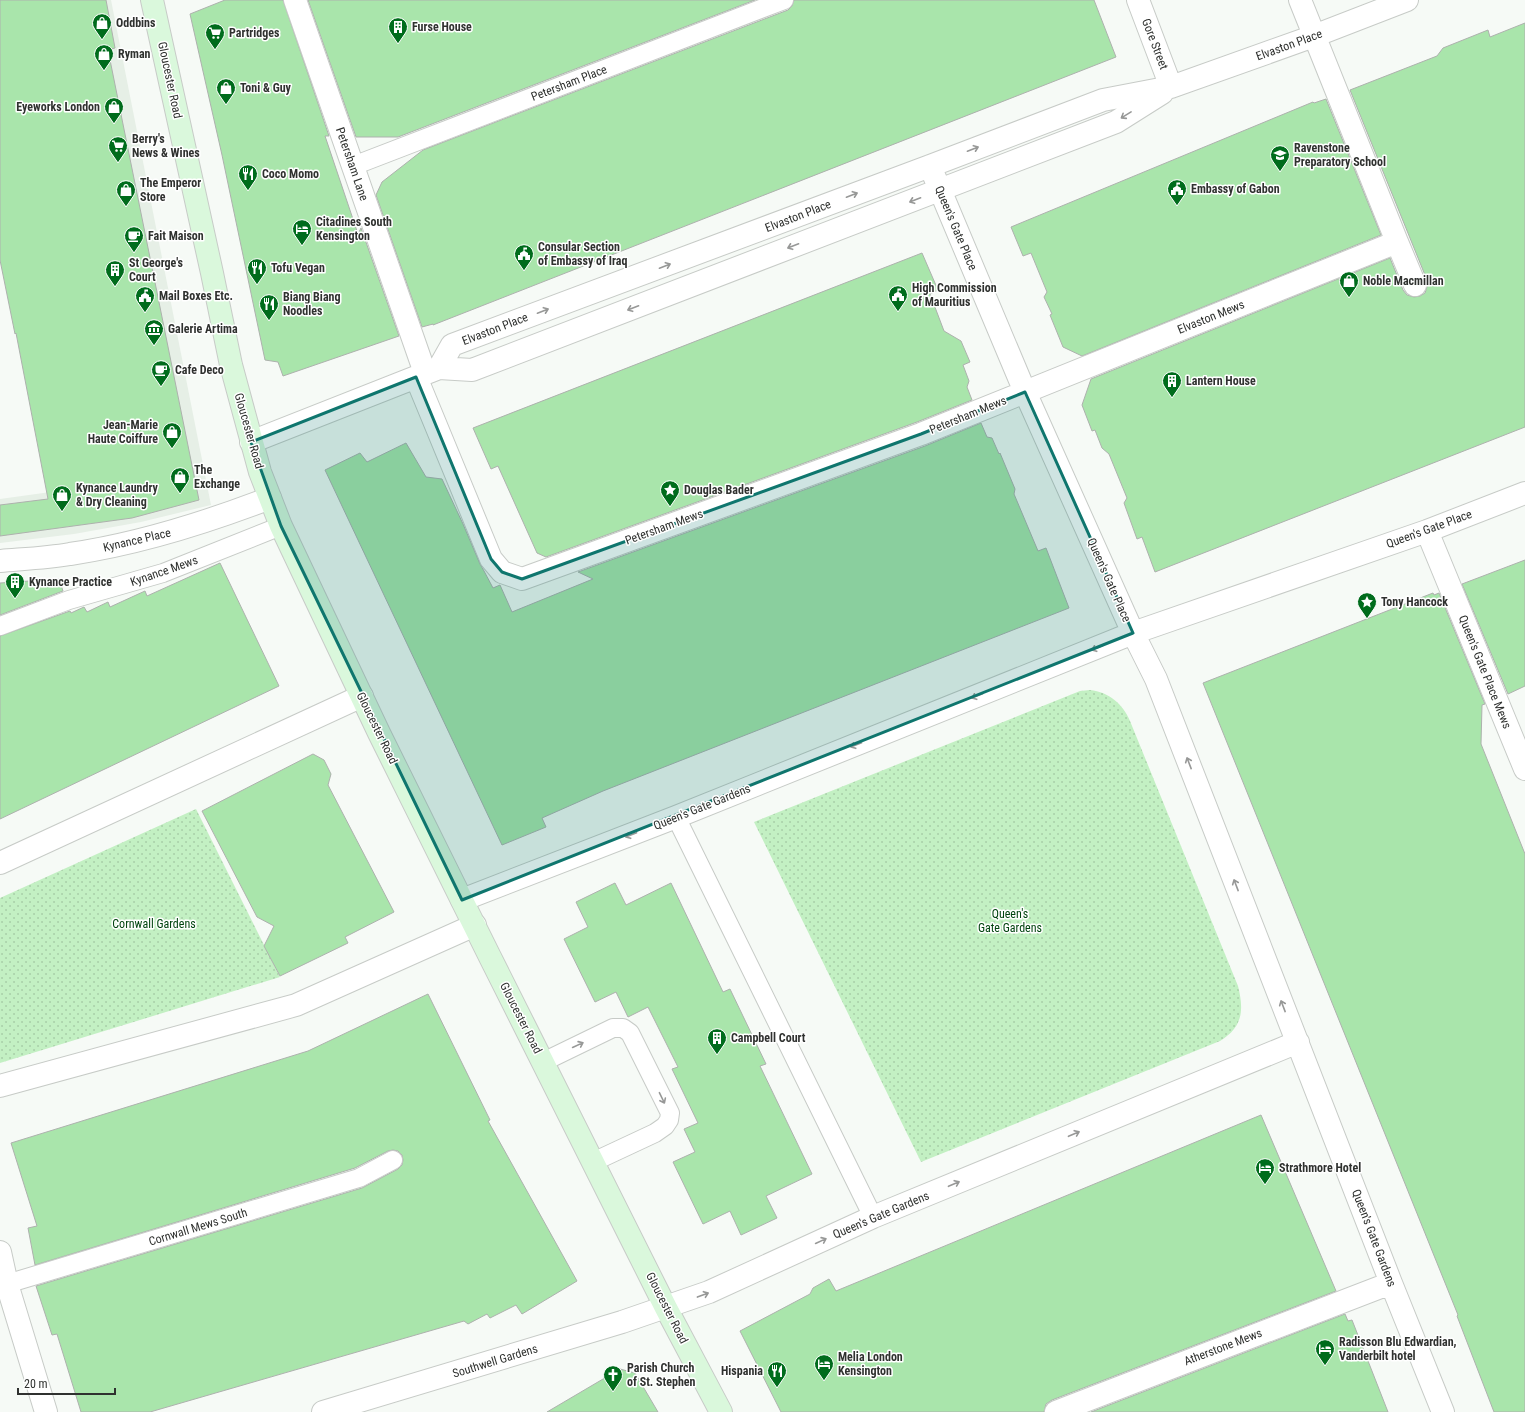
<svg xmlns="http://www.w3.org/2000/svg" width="1525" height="1412" viewBox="0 0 1525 1412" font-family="'Roboto Condensed',sans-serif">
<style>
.built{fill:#e6efe6}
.garden{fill:url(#garden-dots)}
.building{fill:#a9e5ab;stroke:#adb1ad}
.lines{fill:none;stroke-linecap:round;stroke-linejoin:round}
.service-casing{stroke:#c7cbc7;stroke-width:20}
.minor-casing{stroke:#c7cbc7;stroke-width:24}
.secondary-casing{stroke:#c7cbc7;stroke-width:24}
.service{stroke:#fff;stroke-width:18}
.minor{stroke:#fff;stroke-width:22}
.secondary{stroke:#daf8dc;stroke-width:22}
.oneway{stroke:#979897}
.marked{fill:#0f766e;fill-opacity:0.2;stroke:#0f766e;stroke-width:3;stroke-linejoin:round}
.labels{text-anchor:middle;stroke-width:3;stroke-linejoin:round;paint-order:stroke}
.poi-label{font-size:12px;font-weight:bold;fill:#2f312f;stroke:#fff;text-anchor:start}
.street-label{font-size:12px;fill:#2f312f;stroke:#fff}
.park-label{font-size:12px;fill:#01440f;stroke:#fff}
</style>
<defs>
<pattern id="garden-dots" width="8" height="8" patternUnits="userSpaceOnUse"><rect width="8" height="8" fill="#c3f0c3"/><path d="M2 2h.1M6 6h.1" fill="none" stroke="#a8cea8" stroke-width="1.8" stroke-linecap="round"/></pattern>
</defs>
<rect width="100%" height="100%" fill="#f6faf6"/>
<path class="built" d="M48,0h63l100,505 -70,17 -67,12 -74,9v-44l137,-19z"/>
<path class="garden" d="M1090,690c19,2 33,14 40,31l108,265c6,24 5,41 -18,55l-299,121 -167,-340 326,-131z
M196,809l84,168 -280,86v-165z"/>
<path class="building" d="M0,0h106l9,48 -7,2 91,450 -67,18 -132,18v-31l48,-6 -32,-166 -1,1 -15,-74z
M225,0h58l46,136h-4l33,98 3,-6 38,108 -116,40 -5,-14 -13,-2 -43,-205 -32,-141z
M308,0h447l-357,137h-42z
M794,0h300l22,57 -683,268v-1l-11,3 -46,-132 6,-13 41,-32 365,-140 4,-4z
M1525,23v404l-370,145 -13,-35 -5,2 -13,-36 3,-5 -18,-44 -7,-6 -7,-18 -3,1 -10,-26 9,-26 299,-121 13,32 4,5 7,2 6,-1 5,-3 2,-6v-7l-77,-190 87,-34 6,-8 45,-18 2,7z
M1326,99l55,136 -299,121 -19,-9 -13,-32 2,-1 -8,-17 3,-5 -16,-39 -8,3 -12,-29 302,-125 1,1z
M922,253l16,37 -8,4 14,37 17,10 9,21 -7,3 6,16 -2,6 5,13 -55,22 -371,135 -9,-4 -39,-87 -7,3 -18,-41z
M981,423l6,14 5,1 7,16 1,-1 15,36 -1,5 24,57 8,-3 23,60 -466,183 -61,27 4,9 -44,18 -177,-375 35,-17 7,9 39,-19 20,34 16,2 21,45 17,40 4,7 9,17 7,-3 12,27 81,-33 -15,-7 347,-126z
M1525,560v126l-17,8 -46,-110z
M220,563l59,123 -279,133v-183l70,-25 1,2 13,-6 3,5 21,-10 2,5 35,-16 2,5z
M59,579l4,12 -63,24v-32z
M1433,593l1,2 5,-2 46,111 -3,1 -1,39 44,110v558h-31l-37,-96 1,-1 -255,-632z
M313,754l11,6 7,14 -3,11 66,127 -49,25 3,6 -68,33 -16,-30 10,-20 -17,-9 -55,-106z
M615,883l11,22 45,-22 52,109 7,-3 36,75 -6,2 52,108 -46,22 11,22 -36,17 -11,-24 -27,13 -30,-62 22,-10 -11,-23 14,-6 -26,-54 6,-2 -30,-60 -20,10 -12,-25 -21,10 -31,-63 24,-12 -12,-25z
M428,994l62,126 -2,1 89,160 -55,33 -6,-9 -26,13 -3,-4 -19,10 -4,-3 -314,91h-69l-24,-78 -5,1 -16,-49 326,-98 36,-19 4,-4 1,-5 -1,-5 -4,-4 -5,-1 -5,1 -33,17 -320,97 -7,-37 9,-2 -26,-83 297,-92z
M1261,1115l75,176 -284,109 -6,4 -2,8h-263l-41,-81 70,-37 3,-6 16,-9 7,12z
M1345,1314l3,7 4,-1 36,92h-297z
M620,1369l15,4 23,39h-111z"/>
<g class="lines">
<g class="service-casing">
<path id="service" d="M353,166l431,-166
M0,626l69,-26 94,-27 118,-47
M676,817l197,400
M543,1062l70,-34h10l7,5 40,80 -1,7 -4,6 -10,7 -62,29
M0,1286l359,-108 34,-18"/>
</g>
<g class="minor-casing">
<path id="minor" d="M295,0l130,373
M1138,0l33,87
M930,166l95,226 108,241 23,46 235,604 52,129
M1397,242l18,43
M439,368l13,-23 478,-179 173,-66 68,-13 143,-51 93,-36
M416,377l75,182 11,13 20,7 399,-145 476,-192 -97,-242
M251,442l188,-74 33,2 644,-248 46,-29
M1427,531l98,238
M0,561c23,-2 47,-3 70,-7 69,-10 135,-31 200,-56
M0,863l362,-167
M462,900l214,-83 457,-184 294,-102 98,-38
M0,1086l296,-81 179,-80
M0,1252l7,32 39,128
M323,1412l299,-90 87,-30 164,-75 425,-175
M1056,1412l335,-129"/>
</g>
<g class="secondary-casing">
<path id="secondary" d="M152,0l60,273 19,92 29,107 21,54 98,207 111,224 176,351 55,104"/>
</g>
<use href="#service" class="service"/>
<use href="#minor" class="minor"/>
<use href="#secondary" class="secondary"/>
</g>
<defs><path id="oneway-shaft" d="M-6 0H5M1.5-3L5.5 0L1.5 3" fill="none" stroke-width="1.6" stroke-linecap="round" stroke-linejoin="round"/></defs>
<g class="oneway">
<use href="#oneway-shaft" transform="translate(1126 115) rotate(148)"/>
<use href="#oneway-shaft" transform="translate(973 149) rotate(-21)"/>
<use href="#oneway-shaft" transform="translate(852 195) rotate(-21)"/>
<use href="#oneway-shaft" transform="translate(915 200) rotate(159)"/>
<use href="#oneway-shaft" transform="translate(793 246) rotate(159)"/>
<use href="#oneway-shaft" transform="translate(665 266) rotate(-21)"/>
<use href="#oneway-shaft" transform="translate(633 308) rotate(159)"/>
<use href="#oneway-shaft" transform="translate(543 311) rotate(-21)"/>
<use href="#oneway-shaft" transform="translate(1097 648) rotate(158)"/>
<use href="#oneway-shaft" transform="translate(977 696) rotate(158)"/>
<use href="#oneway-shaft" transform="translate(856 745) rotate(158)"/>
<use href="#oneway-shaft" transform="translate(1189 763) rotate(-111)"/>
<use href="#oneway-shaft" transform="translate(631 835) rotate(159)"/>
<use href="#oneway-shaft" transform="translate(1236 885) rotate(-111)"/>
<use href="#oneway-shaft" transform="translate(1283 1006) rotate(-111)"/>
<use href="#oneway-shaft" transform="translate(578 1045) rotate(-25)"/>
<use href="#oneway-shaft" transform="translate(662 1098) rotate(64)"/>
<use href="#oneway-shaft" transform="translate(1074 1134) rotate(-23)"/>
<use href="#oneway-shaft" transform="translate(954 1184) rotate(-23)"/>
<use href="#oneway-shaft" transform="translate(821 1241) rotate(-25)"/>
<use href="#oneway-shaft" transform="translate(703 1295) rotate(-20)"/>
</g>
<path class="marked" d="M416,377l75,182 11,13 20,7 399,-145 104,-42 108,241 -671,267 -181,-374 -30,-84z"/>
<defs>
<g id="shop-pin" transform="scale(1)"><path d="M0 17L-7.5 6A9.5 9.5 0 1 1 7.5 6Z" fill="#006c1c" stroke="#fff"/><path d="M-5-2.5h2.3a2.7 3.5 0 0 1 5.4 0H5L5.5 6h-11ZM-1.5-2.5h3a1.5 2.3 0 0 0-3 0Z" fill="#fff"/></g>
<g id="building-pin" transform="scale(1)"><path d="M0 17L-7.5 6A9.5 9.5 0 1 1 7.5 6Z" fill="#006c1c" stroke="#fff"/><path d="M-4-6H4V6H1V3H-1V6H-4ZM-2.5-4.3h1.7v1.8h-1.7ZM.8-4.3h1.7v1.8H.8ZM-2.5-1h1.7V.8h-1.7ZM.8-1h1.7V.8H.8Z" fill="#fff"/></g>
<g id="supermarket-pin" transform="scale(1)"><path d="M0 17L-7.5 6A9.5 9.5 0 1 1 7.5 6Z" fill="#006c1c" stroke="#fff"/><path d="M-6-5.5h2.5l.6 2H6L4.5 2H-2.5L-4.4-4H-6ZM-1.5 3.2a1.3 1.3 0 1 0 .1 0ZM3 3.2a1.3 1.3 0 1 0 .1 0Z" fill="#fff"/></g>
<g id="school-pin" transform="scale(1)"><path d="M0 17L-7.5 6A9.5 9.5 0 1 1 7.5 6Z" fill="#006c1c" stroke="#fff"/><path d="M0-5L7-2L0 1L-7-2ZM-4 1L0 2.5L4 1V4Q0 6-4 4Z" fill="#fff"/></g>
<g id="restaurant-pin" transform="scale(1)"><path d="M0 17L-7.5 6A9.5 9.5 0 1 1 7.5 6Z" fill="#006c1c" stroke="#fff"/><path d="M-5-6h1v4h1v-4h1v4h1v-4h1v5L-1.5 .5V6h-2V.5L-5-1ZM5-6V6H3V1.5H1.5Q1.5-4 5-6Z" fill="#fff"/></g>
<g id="civic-pin" transform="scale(1)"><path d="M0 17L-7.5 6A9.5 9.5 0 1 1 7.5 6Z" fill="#006c1c" stroke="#fff"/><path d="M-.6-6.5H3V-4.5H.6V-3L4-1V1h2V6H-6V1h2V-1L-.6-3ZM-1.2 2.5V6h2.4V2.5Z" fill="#fff"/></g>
<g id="hotel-pin" transform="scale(1)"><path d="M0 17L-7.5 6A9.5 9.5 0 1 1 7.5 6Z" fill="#006c1c" stroke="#fff"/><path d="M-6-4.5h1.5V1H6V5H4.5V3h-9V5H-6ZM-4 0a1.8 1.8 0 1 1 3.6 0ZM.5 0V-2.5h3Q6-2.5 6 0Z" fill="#fff"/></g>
<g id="cafe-pin" transform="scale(1)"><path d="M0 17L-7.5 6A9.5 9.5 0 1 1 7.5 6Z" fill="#006c1c" stroke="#fff"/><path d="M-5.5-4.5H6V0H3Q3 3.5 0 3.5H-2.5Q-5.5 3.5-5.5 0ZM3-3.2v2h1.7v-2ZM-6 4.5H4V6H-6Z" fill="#fff"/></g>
<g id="museum-pin" transform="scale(1)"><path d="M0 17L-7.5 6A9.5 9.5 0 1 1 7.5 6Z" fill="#006c1c" stroke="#fff"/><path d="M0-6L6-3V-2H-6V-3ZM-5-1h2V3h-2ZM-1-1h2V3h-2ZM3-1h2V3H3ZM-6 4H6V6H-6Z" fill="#fff"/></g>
<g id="sight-pin" transform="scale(1)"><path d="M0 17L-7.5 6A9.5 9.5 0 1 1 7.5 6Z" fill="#006c1c" stroke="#fff"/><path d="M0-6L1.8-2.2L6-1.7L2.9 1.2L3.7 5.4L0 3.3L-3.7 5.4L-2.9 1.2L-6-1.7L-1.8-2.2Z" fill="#fff"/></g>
<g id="church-pin" transform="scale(1)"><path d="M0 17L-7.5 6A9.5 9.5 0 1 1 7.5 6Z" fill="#006c1c" stroke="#fff"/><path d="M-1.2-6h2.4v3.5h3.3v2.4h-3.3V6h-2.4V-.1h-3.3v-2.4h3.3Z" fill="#fff"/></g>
</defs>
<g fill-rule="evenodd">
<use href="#shop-pin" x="102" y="23"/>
<use href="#building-pin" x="398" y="27"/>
<use href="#supermarket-pin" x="215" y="33"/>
<use href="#shop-pin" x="104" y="54"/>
<use href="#shop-pin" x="226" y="88"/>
<use href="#shop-pin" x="114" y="107"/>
<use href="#supermarket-pin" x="118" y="146"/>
<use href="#school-pin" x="1280" y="155"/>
<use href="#restaurant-pin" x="248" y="174"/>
<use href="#civic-pin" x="1177" y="189"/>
<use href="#shop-pin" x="126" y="190"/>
<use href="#hotel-pin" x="302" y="229"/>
<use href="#cafe-pin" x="134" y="236"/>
<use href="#civic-pin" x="524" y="254"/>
<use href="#restaurant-pin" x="257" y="268"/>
<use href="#building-pin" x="115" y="270"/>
<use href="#shop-pin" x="1349" y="281"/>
<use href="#civic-pin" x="898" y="295"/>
<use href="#civic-pin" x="145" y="296"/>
<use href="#restaurant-pin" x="269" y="304"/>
<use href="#museum-pin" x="154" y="329"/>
<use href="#cafe-pin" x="161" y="370"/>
<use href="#building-pin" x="1172" y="381"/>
<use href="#shop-pin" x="172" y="432"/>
<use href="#shop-pin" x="180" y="477"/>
<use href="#sight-pin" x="670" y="490"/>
<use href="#shop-pin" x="62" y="495"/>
<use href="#building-pin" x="15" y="582"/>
<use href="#sight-pin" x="1367" y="602"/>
<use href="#building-pin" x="717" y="1038"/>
<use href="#hotel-pin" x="1265" y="1168"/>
<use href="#hotel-pin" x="1325" y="1349"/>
<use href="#hotel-pin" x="824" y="1364"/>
<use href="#restaurant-pin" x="777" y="1371"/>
<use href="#church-pin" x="613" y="1375"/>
</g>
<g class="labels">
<g class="poi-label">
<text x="116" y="27">Oddbins</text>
<text x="412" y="31">Furse House</text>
<text x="229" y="37">Partridges</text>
<text x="118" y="58">Ryman</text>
<text x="240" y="92">Toni &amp; Guy</text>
<text x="100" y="111" text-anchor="end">Eyeworks London</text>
<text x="132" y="143">Berry's<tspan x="132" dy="14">News &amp; Wines</tspan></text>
<text x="1294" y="152">Ravenstone<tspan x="1294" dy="14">Preparatory School</tspan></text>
<text x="262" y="178">Coco Momo</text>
<text x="140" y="187">The Emperor<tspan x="140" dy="14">Store</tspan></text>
<text x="1191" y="193">Embassy of Gabon</text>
<text x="316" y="226">Citadines South<tspan x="316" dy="14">Kensington</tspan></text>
<text x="148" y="240">Fait Maison</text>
<text x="538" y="251">Consular Section<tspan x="538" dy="14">of Embassy of Iraq</tspan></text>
<text x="129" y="267">St George's<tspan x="129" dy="14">Court</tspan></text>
<text x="271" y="272">Tofu Vegan</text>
<text x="1363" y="285">Noble Macmillan</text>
<text x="912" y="292">High Commission<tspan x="912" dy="14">of Mauritius</tspan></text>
<text x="159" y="300">Mail Boxes Etc.</text>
<text x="283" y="301">Biang Biang<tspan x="283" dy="14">Noodles</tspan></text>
<text x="168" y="333">Galerie Artima</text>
<text x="175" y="374">Cafe Deco</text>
<text x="1186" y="385">Lantern House</text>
<text x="158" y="429" text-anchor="end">Jean-Marie<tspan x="158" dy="14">Haute Coiffure</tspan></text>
<text x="194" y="474">The<tspan x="194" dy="14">Exchange</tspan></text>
<text x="76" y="492">Kynance Laundry<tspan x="76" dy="14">&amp; Dry Cleaning</tspan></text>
<text x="684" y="494">Douglas Bader</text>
<text x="29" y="586">Kynance Practice</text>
<text x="1381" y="606">Tony Hancock</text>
<text x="731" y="1042">Campbell Court</text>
<text x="1279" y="1172">Strathmore Hotel</text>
<text x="1339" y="1346">Radisson Blu Edwardian,<tspan x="1339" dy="14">Vanderbilt hotel</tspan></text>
<text x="838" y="1361">Melia London<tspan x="838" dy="14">Kensington</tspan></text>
<text x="627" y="1372">Parish Church<tspan x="627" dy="14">of St. Stephen</tspan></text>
<text x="763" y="1375" text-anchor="end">Hispania</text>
</g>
<g class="street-label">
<text transform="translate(1155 44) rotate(69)" y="4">Gore Street</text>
<text transform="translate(1289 45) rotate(-20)" y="4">Elvaston Place</text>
<text transform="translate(170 80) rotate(78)" y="4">Gloucester Road</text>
<text transform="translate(569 83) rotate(-21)" y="4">Petersham Place</text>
<text transform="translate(352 164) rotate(71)" y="4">Petersham Lane</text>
<text transform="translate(798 216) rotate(-21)" y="4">Elvaston Place</text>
<text transform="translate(956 228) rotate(67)" y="4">Queen's Gate Place</text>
<text transform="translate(1211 317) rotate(-22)" y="4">Elvaston Mews</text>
<text transform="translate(495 329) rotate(-21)" y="4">Elvaston Place</text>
<text transform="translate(968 415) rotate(-22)" y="4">Petersham Mews</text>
<text transform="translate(249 431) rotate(74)" y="4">Gloucester Road</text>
<text transform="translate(664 527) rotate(-20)" y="4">Petersham Mews</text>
<text transform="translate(1429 529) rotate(-20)" y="4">Queen's Gate Place</text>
<text transform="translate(137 540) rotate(-13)" y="4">Kynance Place</text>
<text transform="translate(164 571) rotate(-19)" y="4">Kynance Mews</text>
<text transform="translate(1109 580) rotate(66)" y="4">Queen's Gate Place</text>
<text transform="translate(1485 672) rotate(68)" y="4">Queen's Gate Place Mews</text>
<text transform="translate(377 728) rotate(64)" y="4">Gloucester Road</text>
<text transform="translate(702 807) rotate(-22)" y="4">Queen's Gate Gardens</text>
<text transform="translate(521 1018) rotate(63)" y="4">Gloucester Road</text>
<text transform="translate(881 1215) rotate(-23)" y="4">Queen's Gate Gardens</text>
<text transform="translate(198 1227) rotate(-17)" y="4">Cornwall Mews South</text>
<text transform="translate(1374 1238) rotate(69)" y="4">Queen's Gate Gardens</text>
<text transform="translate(667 1308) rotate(63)" y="4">Gloucester Road</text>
<text transform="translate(1223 1347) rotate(-21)" y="4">Atherstone Mews</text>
<text transform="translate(495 1361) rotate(-17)" y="4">Southwell Gardens</text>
</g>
<g class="park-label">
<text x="1010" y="918">Queen's<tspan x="1010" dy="14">Gate Gardens</tspan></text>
<text x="154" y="928">Cornwall Gardens</text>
</g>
</g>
<path d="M18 1388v6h97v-6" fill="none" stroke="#2f312f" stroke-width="2"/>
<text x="24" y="1388" font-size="12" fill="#2f312f" stroke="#ffffff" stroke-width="3" paint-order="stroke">20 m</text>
</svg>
